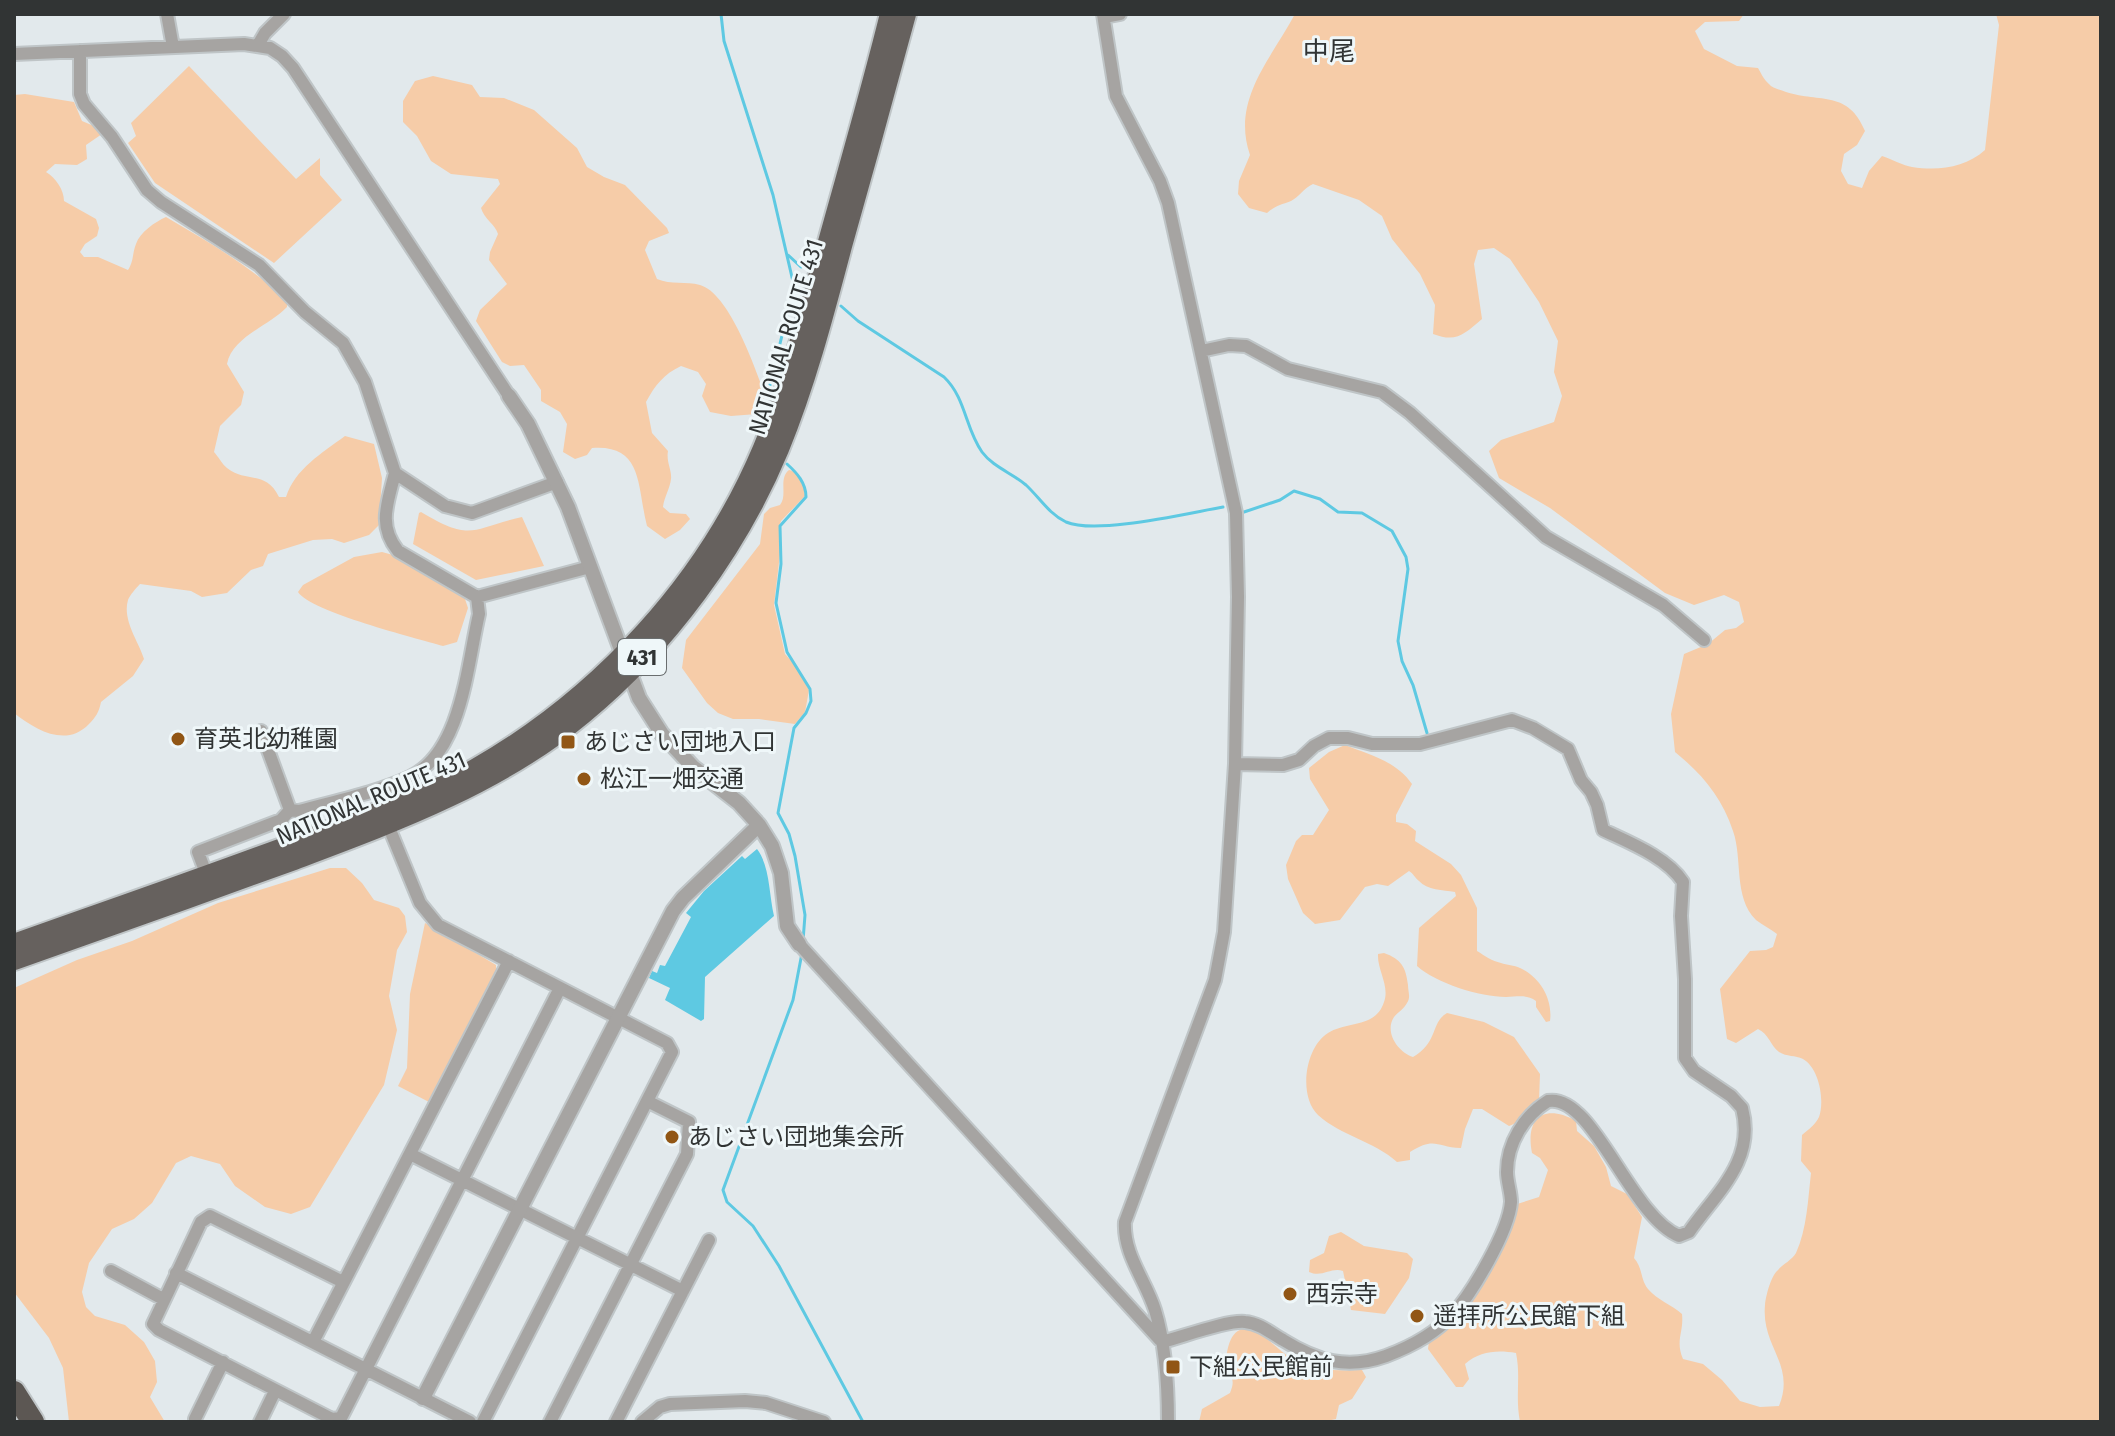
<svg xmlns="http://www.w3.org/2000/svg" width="2115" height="1436" viewBox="0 0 2115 1436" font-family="'Fira Sans Condensed','Noto Sans JP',sans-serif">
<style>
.green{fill:#f6cca8}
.water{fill:#5ec9e2}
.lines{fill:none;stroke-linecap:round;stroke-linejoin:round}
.stream{stroke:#5ec9e2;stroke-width:3}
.minor-casing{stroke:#bfc5c7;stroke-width:16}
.tertiary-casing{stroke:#bfc5c7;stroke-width:18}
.trunk-casing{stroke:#bfc5c7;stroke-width:24}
.motorway-casing{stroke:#bfc5c7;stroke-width:26}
.minor{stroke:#a6a4a2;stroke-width:12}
.tertiary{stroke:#a6a4a2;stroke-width:14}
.trunk{stroke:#66615e;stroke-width:20}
.motorway{stroke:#5c5753;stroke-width:22}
.poi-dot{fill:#915615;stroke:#eff7f9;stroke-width:3}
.labels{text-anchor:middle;stroke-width:6;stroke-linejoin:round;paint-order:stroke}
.shield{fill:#eff7f9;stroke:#6a6e6f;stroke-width:2}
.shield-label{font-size:22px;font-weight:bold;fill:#313434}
.street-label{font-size:24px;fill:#313434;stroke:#eff7f9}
.poi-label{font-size:24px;fill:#313434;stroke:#eff7f9;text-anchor:start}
.neighbourhood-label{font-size:26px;fill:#313434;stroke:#eff7f9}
</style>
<rect width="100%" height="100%" fill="#e2e9ec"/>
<path class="green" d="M1295,14h449l-5,7 -34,1 -10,9 9,18 33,17 21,2c3,5 6,12 11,16 3,4 11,6 17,8 35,11 62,-2 79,39l-8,14 -13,9 -3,17 7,13 14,4 7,-17 13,-15c9,3 22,10 30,11 26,4 53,1 73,-17l14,-125 -3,-11h105v1408h-581c-5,-26 1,-45 -4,-69 -19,-3 -36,-2 -51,11l4,15 -6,8h-7l-28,-38 1,-8 57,-70 23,-39 5,-27 25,-8 9,-27 -8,-12 -8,-5c-7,-35 12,-50 44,-32l1,10 17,15 12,21 5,19 16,8 15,23 -8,41c9,10 6,21 14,31 9,11 24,16 34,25 2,19 -7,26 1,45l20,5 19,16 18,21 20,6 19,-1c17,-42 -18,-59 -14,-101 1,-10 6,-29 13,-35 5,-6 14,-10 18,-17 11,-24 12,-54 15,-80l-10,-12 1,-26c6,-5 14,-11 17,-18 6,-17 0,-49 -16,-58 -8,-4 -16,-2 -24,-7 -9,-7 -10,-18 -21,-23l-22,14 -9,-4 -7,-50 30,-38 16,-1 7,-3 4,-13c-6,-5 -15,-9 -21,-14 -23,-23 -13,-61 -23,-89 -11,-34 -32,-58 -58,-79l-4,-38 13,-60 24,-10 17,-14 11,-2 8,-6 -5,-20 -15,-7 -30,10 -29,-12 -115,-85 -51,-30 -10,-27 12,-11 53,-18 8,-26 -8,-24 4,-31 -19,-39 -29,-43 -16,-11 -16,2 -4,14 8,55c-18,15 -25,24 -49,15l2,-29 -15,-31 -28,-35 -10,-23 -23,-16 -46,-16c-9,4 -14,13 -22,17 -10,4 -15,4 -24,12l-18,-5 -11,-14 1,-13 11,-26c-19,-55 21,-96 45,-141z
M189,66l107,113 24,-21v17l22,25 -68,63 -119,-80 -27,-40 8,-7 -5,-13z
M433,76l39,9 8,12 24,1 30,12 43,38 10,19 17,10 21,8 42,43 2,5 -20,8 -4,9 12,29c14,6 29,2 43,6 29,8 55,82 65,110l-8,19 -26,2 -21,-4 -8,-16 4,-12 -8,-12 -17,-6c-17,8 -26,19 -35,36l6,31 16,18c-2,11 4,19 3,28 -1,9 -7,19 -8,28l7,6 16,1 4,5 -10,11 -15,9 -18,-13c-10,-38 -3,-82 -55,-78l-5,7 -12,4 -12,-7 4,-28 -7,-12 -19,-11v-11l-17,-25 -14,1 -8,-4 -26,-41 4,-11 27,-26 -18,-24 1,-8 8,-18c-3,-10 -14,-15 -17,-26l19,-24 -2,-5 -47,-5 -20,-13 -14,-25 -14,-14v-21l12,-20z
M25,94l49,8 8,19 19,8 1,5 -16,11 1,14 -10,6 -22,-1 -9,8c10,6 18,18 18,29l32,18 3,9 -2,8 -12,8 -5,8 4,5h14l30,13c6,-9 4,-16 8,-26 4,-12 19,-22 30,-27 42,25 85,49 121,84v6c-18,19 -55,30 -60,57l17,28 -3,13 -21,21 -6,26c4,4 8,12 13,16 18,15 39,2 52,29h7c9,-28 36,-44 59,-61l29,8 8,34 -3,47 -10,10 -25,8 -12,-4 -19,1 -45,14 -5,12 -12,4 -24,23 -25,4 -11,-6 -51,-7c-4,4 -10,11 -12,16 -6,20 11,42 16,59l-11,17 -32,26c-2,10 -5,15 -12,22 -23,24 -53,6 -75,-11v-618z
M789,470c10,2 16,16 16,26l-24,25 -2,6 1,27 -6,51 11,49 11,12 13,24 -4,22 -10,12 -36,-5h-26l-15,-6 -11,-10 -25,-35 4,-28 74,-96 4,-30 6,-6 10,-3c8,-10 -2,-26 9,-35z
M421,512c52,31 50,16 101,5l22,49 -68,14 -63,-36 6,-31z
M382,552l11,3 72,44 3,9 -11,34 -14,4c-27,-8 -132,-34 -145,-54l5,-7 51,-28z
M1345,745c25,10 51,16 67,39l-16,31v7l11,2 9,7 -1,10 36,23 10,11 16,33v43c8,5 15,10 24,12 6,2 13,2 19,5 20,9 33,31 30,53l-4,1 -10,-15v-6c-10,-7 -19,-4 -30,-4 -26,0 -70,-14 -89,-31l2,-38 37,-32 -1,-4c-12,-2 -28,-2 -36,-11 -4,-3 -6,-8 -10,-10l-21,15 -11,-2 -12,3 -25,33 -25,4 -12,-11 -15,-34 -2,-14 10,-24 6,-6h11l16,-25 -19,-31 -1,-11 20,-16z
M330,868h16l16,15 12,17 25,8 6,8 2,16 -10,18 -8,46 8,34 -13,55 -74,122 -19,7 -26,-7 -30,-21 -15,-22 -29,-8 -15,7 -24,40 -18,16 -22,10 -23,34 -7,29 4,15 9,9 30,9 19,17 11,19 2,21 -7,15 15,25h-96l-6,-54 -14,-30 -35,-46v-304l63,-28 55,-19 86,-38z
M425,923l71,42v7l-67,130 -31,-16 9,-18 3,-74z
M1384,953c17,6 22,14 24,32 0,7 3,12 -1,18 -3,6 -9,9 -13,14 -10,15 4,35 19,40 26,-15 17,-34 34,-44l37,9 30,15 26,37 -1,27c-12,7 -17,21 -30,25l-27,-17h-9l-8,20 -4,19c-25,-1 -26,-12 -51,4v8l-13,2c-23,-21 -56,-26 -79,-47 -20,-19 -13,-68 10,-82 19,-12 48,-5 56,-31 6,-16 -7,-32 -6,-48z
M1341,1232l23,14 43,7 6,6 -4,19 -24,36 -34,-4 -8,-39c-12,-4 -21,7 -34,1l1,-12 14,-7 5,-17z
M1247,1328c19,6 30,22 47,32 20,11 46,11 68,10l4,7 -14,22 -13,6 -3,14 -14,3h-123l3,-13 28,-16c5,-12 3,-16 -6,-25 4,-16 3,-38 23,-40z"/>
<path class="water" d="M757,849c13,17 12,46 17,67l-69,61 -1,42 -3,2 -36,-21 5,-12 -21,-10 3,-7 5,2 3,-8 5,1 26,-49 -5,-4 18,-22 38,-35 3,3z"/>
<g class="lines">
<path class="stream" d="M721,14l3,27 49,154 21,91 -25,103
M788,255l13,12
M841,306l17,15 86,56c22,21 21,51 38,75 11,15 30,21 44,33 13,12 23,29 40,37 31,13 122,-9 157,-15
M787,464c10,9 19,19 19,33l-26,29 1,38 -5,39 11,49 23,37 1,12 -5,12 -12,15 -16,85 11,21 6,22 10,59 -2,26
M1244,512l36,-12 14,-9 26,8 18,13 24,1 30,18 14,26 2,12 -10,72 4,20 11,24 14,48
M802,953l-9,47 -70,190 4,12 26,24 26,40 84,156"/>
<g class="minor-casing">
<path id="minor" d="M167,14l6,33
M1103,14l13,82 44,85 8,22 68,310 2,84 -3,167 -11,168 -9,48 -90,242c-2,32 21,59 30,88 11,36 13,75 13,112
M1104,17l16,-3
M258,45l7,-12 19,-19
M80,51v43l4,10 28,33 35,53 14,12 98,63 46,47 38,31 22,39 30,91 50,33 27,7 85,-31
M14,54l230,-10 26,4 12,8 11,12 216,328
M1201,351l28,-6 17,1 42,23 94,23 28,21 136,124 117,68 41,35
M395,473c-7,29 -18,52 3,78l79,46 113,-30
M290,810l9,1c36,-10 77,-18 111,-34 52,-25 57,-112 69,-163l-2,-17
M388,825l32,78 18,22 229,118 5,9 -189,370
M207,876l-9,-24 83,-32 9,-10 -29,-79
M799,944l361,396
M410,1154l273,137
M111,1271l52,28
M176,1273l294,149
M343,1282l-133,-66 -9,6 -48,102 6,6 173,89 9,-1 219,-430
M313,1342l196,-381
M1162,1342c20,-5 65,-22 83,-20 14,1 26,11 38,18 34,21 64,30 103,16 24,-9 49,-22 67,-42 19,-21 56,-83 58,-112 0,-10 -4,-20 -4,-30 0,-29 17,-56 41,-71 45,-8 82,115 131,135l10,-4c27,-39 67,-71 53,-124l-11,-12 -37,-25 -9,-13v-79l-4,-63 2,-34c-16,-25 -55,-40 -80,-52l-6,-25 -6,-13 -10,-12 -13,-31 -35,-21 -21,-8 -92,24h-48l-24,-6h-19l-15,8 -15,14 -16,5 -48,-1
M195,1419l28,-57
M260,1422l15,-31
M550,1422l137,-268 2,-32 -42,-21
M616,1422l93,-182
M642,1422l18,-15 10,-3 75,-3 21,2 58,19"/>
</g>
<g class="tertiary-casing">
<path id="tertiary" d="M509,396l19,28 40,83 71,191 23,36 31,33 46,36 20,22 13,21 9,27 6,53 12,18
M423,1398l250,-487 10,-13 76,-73"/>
</g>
<g class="trunk-casing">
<path id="trunk" d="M14,944c98,-35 197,-69 295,-106 55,-21 114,-39 166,-69 126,-72 232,-187 288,-321 28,-66 45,-137 65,-206 21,-76 43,-151 62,-228
M14,960c93,-33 187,-66 280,-100 101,-38 205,-76 289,-146 83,-68 155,-166 196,-265 27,-66 45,-135 63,-203 22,-77 43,-155 64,-232"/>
</g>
<g class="motorway-casing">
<path id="motorway" d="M14,1392l19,30"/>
</g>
<use href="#minor" class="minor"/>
<use href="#tertiary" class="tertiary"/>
<use href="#trunk" class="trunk"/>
<use href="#motorway" class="motorway"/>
</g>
<g class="poi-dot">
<circle cx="178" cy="739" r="8"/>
<rect x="560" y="734" width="16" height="16" rx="4"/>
<circle cx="584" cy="779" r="8"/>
<circle cx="672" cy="1137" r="8"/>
<circle cx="1290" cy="1294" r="8"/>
<circle cx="1417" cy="1316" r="8"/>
<rect x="1165" y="1359" width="16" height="16" rx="4"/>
</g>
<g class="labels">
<rect class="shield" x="618" y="639" width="48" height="36" rx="6"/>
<g class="shield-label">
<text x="642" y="665">431</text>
</g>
<g class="street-label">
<text transform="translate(786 337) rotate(-73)" y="8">NATIONAL ROUTE 431</text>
<text transform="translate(371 798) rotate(-23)" y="8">NATIONAL ROUTE 431</text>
</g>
<g class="poi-label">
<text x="194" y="747">育英北幼稚園</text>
<text x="584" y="750">あじさい団地入口</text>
<text x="600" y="787">松江一畑交通</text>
<text x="688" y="1145">あじさい団地集会所</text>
<text x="1306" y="1302">西宗寺</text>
<text x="1433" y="1324">遥拝所公民館下組</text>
<text x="1189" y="1375">下組公民館前</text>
</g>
<g class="neighbourhood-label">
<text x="1329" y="60">中尾</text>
</g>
</g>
<rect width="2115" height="1436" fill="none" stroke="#313434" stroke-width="32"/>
</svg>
